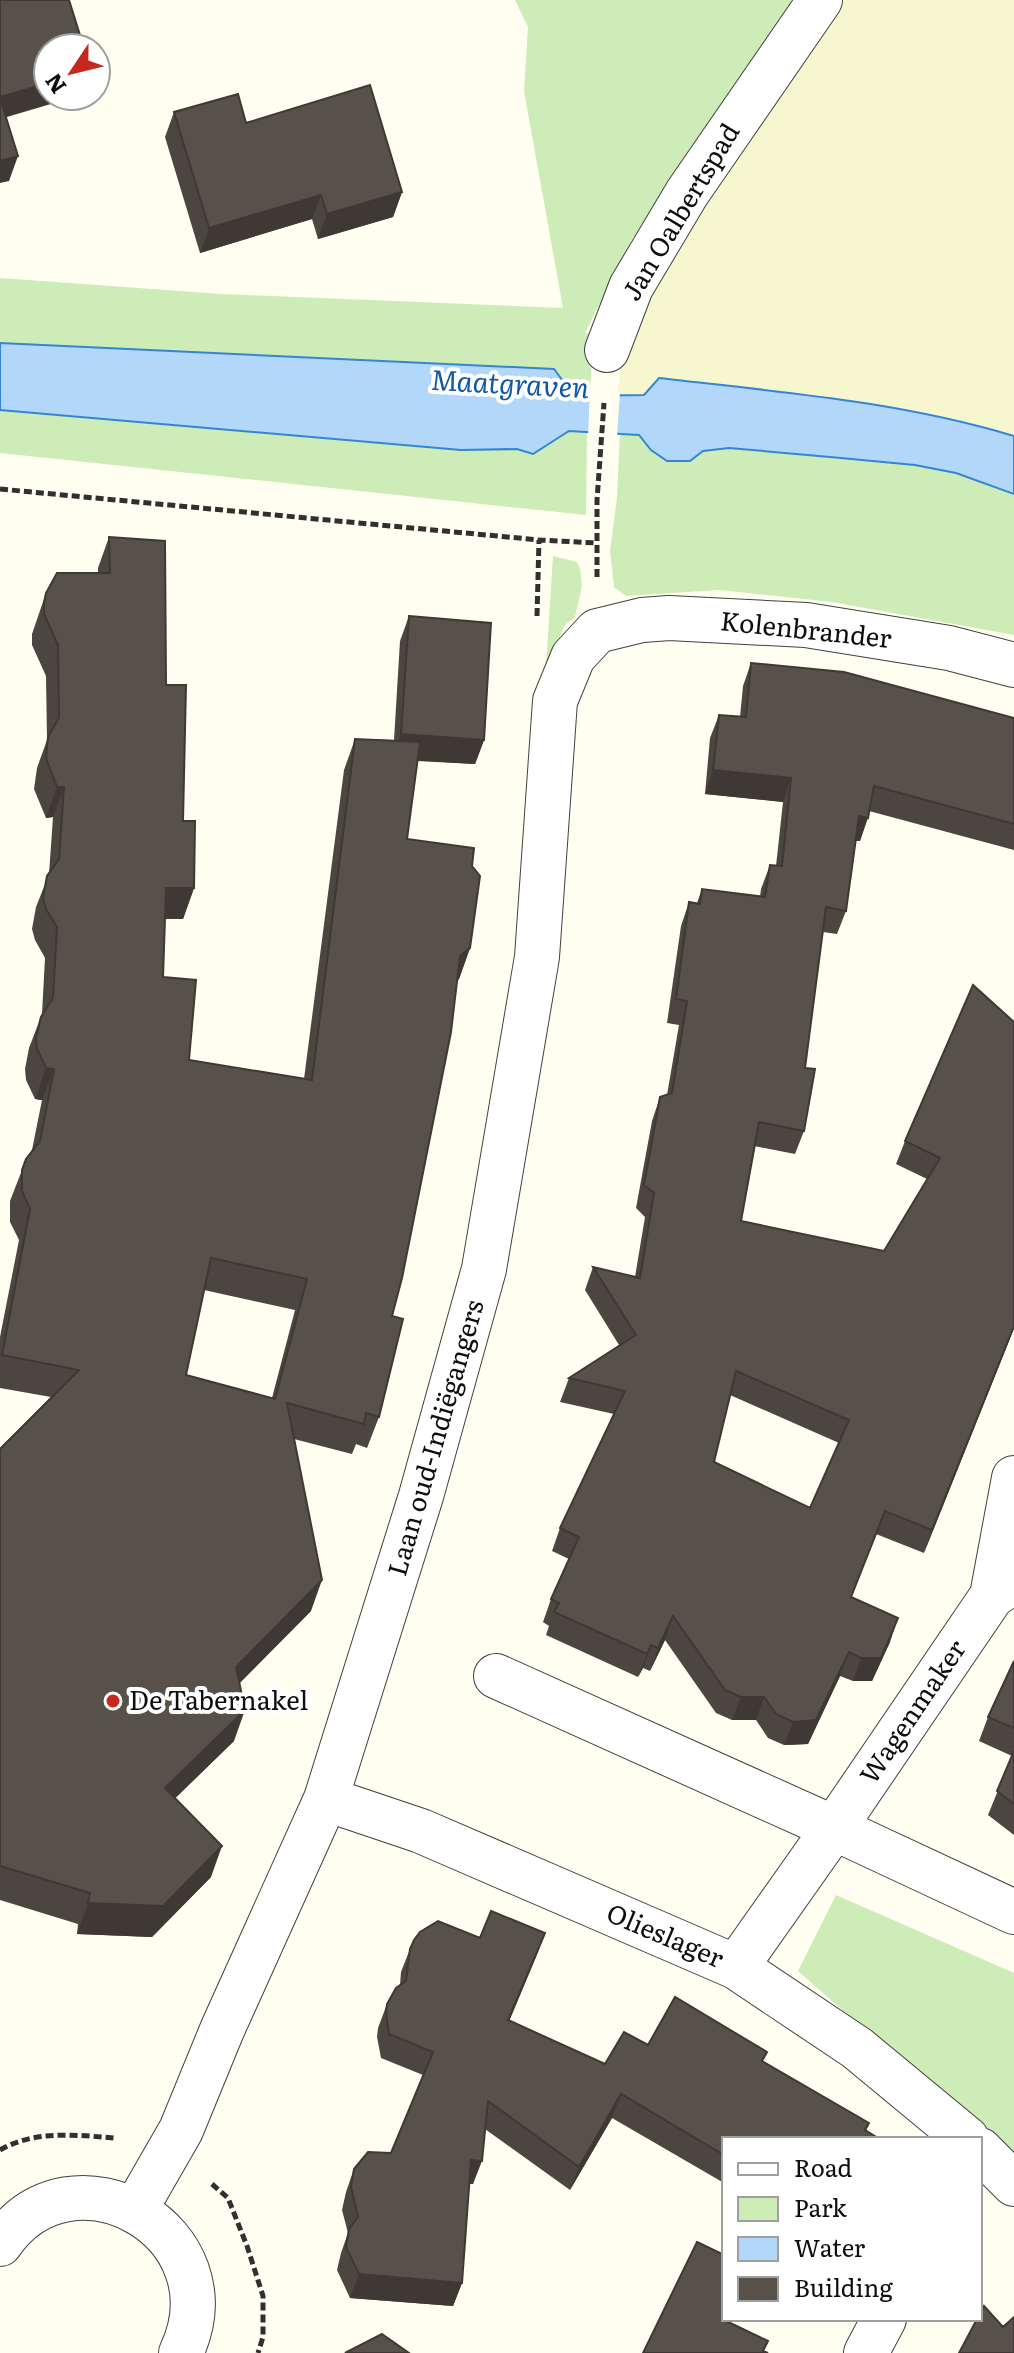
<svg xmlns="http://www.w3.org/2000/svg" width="1014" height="2353" viewBox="0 0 1014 2353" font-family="Literata,serif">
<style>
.farmland{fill:#f6f7ce}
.green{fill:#cdecb7}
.water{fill:#b2d7f9;stroke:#3585d4;stroke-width:2}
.pier{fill:#fffef0}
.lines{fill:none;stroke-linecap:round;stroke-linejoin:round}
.minor-casing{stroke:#414141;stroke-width:46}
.tertiary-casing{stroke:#414141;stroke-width:46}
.path{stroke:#303030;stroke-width:5;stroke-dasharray:8 4;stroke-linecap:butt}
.minor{stroke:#fff;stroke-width:44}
.tertiary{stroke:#fff;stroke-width:44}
.wall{fill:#4c4640;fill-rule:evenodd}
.shaded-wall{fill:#3e3934}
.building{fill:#58514a;stroke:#3e3934;stroke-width:2;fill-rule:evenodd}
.poi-dot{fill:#c6271f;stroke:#fff;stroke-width:3}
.labels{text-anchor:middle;stroke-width:8;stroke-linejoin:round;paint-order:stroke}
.street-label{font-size:26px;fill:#0e0e0e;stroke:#fff}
.poi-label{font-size:26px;fill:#0e0e0e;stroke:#fff;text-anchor:start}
.water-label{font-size:28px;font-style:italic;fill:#1157a7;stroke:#fff}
</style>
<rect width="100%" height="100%" fill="#fffef0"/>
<path class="farmland" d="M841,0h173v436l-45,-14 -50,-11 -259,-33 -16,17 -27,1 7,-49 39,-87z"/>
<path class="green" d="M515,0h277l-161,241 -46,92 8,2 -3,59 -16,2 -20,-27 -554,-26v-65l221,16 342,14 -39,-217 4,-64z
M0,410l461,40 56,-1 16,5 36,-23 18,1 -1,83 -586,-62z
M620,434l19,1 12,15 39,11 13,-10 26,-3 186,17 41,8 58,21v141l-182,-33 -113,-12 -93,6 -12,-9 -4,-36 7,-53z
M553,556l24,6 3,7 2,17 -7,31 -10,8 -19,41z
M836,1895l178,78v188l-216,-190z"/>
<path class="water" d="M0,343l554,26 20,27 70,-1 15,-17c119,14 240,23 355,58v58l-58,-21 -41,-8 -85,-8 -101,-9 -26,3 -13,10h-23l-16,-11 -12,-15 -70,-4 -36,23 -16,-5 -56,1 -461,-40z"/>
<path class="pier" d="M590,390l30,2 -3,45 -29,-1z"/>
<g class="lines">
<g class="minor-casing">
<path id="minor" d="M607,350l24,-63 56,-94 133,-193
M992,1596l22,-118
M496,1676l338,152 158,-232 22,-15
M326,1799l95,32 315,136 121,81 110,91
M736,1967l98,-139 180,84
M980,2150l34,34
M135,2210l46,-80 41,-100 104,-231 95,-303 63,-227 53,-312 18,-256 18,-44 24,-26 45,-11 27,-2 137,7 143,23 65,17
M866,2353l18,-34"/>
</g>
<g class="tertiary-casing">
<path id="tertiary" d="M0,2244c72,-106 238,-12 181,109"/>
</g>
<path class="path" d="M0,489l539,51 57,3
M597,577v-77l7,-97
M537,616l2,-76
M0,2150c34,-20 76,-15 114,-12
M212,2184l16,14 19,48 16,50v41l-5,16"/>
<use href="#minor" class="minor"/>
<use href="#tertiary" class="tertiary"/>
</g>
<path class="wall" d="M174,112l72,11 156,69 -9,25 -75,22 -6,-20 -112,34 -35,-116z
M109,537l57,148 17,136 11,67 -11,31h-18l-2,58 26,83 115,19 40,-309 11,-31 39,1 6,-99 9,-25 75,124 -9,24 -58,-3 -10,78 65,27 -2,82 -11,31 -2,2 -65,335 -13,101 -12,31 -11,-4 -4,10 -58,-15 17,172 -72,72 -5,58 -59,57 36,79 -59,60 -75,-3 1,-10 -78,-24v-451l51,-52 -51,-9v-51l19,-97 -9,-18v-21l12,-31 10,-20 10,-50 -7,-1 -9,-19 -1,-11 4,-21 13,-34 3,-56 -10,-18 -3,-11 4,-22 13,-33 4,-57 -7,1 -12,-29 3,-21 10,-28 -1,-64 -14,-31v-11l14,-41 52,-20v-5zM204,1290l91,20 -23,88 -86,-23z
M751,663l263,55v132l-145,-39 -9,30h-4l-10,70 -9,23 -14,-2 -18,136 -1,63 -9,23 -41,-8 -13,75 143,30 43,-72 -31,-15 9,-23 109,-119v306l-90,225 -48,-19 -25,64 39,44 -18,39h-19l-13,-5 -32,68 -24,1 -16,-7 -12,-18h-24l-16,-7 -51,-73 -15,31 -7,-3 -5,9 -92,-42 3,-9 -6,-4 8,-23 18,-40 -17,-8 8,-23 54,-114 -54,-12 9,-24 50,-33 -34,-55 8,-23 42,10 10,-60 -9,-9 16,-87 8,-24 7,-2 12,-70 -12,-2 14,-97 8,-24 8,1 5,-14 58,8 1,-8 9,-24 6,1 7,-64 -78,-8 5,-56 9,-23 21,2 3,-31zM730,1395l109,48 -29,65 -96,-46z
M1014,1661v174l-26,-20 24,-59 -33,-15 9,-24z
M545,1933l-36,87 96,44 43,-19 116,17 105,61 -3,8 -142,8v44l-112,-65 -42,72 -85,-61 -12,55h-4l-7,99 -9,23 -103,-8 -13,-28 4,-17 7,-20 -6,-23 4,-18 8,-23 37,-16 32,-78 -42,-17 -4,-21 1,-9 9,-24 13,-19 1,-13 9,-23 70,-11z"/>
<path class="shaded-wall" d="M48,83v13h30l-78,23v-22z
M18,156l-9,25 -9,2v-22z
M402,192l-9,25 -75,22 9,-25z
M321,195l-9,24 -112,34 9,-25z
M401,734l83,6 -9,24 -83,-5z
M713,770l78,8 -8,24 -78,-8z
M57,787h7l-11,30 -7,1z
M859,816l9,2 -8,23 -10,-1z
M166,888h28l-11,31 -28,-1z
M470,948l-11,31 -10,8 11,-31z
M46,1068l8,1 -12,31 -7,-1z
M1014,1326v2l-90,225 8,-23z
M322,1580l-11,31 -86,87 11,-31z
M673,1616l-8,24 -15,31 8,-23z
M898,1618l-8,24 -18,39h-19l8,-23z
M651,1645l-8,23 -5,9 9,-23z
M849,1652l-9,24 -32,68 -24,1 9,-23z
M741,1697h23l-8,23h-24z
M245,1710l-11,31 -80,78 11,-31z
M222,1846l-11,31 -59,60 -75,-3 11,-31z
M545,1933l-9,24 -36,86 8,-23z
M621,2094l-9,24 -42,72 9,-23z
M471,2160l11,1 -9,23 -10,-1z
M359,2274l103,9 -9,23 -103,-8z"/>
<path class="building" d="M0,0h69l15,48h-36v35l-48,14z
M370,85l32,107 -75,22 -6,-19 -112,33 -35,-116 64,-18 8,29z
M0,98l18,58 -18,5z
M109,537l56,4 1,144h20l-3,136h12l-1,67h-28l-3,89 33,3 -7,80 123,20 43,-341 65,3 -13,97 67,9 -2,18 8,10 -10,72 -10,8 -9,76 -49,246 -10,38 11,3 -24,98 -13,-4 -2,11 -77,-21 35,177 -86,87 9,43 -80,78 57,58 -59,60 -75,-3 2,-10 -90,-27v-417l79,-79 -77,-15 28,-146 -8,-18v-21l4,-11 14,-18 14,-72 -8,-1 -9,-19 -1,-11 5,-21 12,-19 4,-71 -11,-18 -3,-11 4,-22 12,-17 5,-72h-7l-11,-29 2,-21 11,-19 -1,-73 -14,-31v-11l2,-10 11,-20h53zM211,1258l96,21 -32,120 -89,-24z
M409,616l82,7 -7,117 -83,-6z
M751,663l93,9 170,46v106l-140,-38 -6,32 -9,-2 -13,95 -20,-4 -21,161 10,1 -11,62 -45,-9 -18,99 143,30 56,-93 -35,-17 68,-156 41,37v304l-82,204 -47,-19 -34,86 47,21 -17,40h-20l-12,-6 -33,68 -23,2 -17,-8 -12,-17h-23l-16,-7 -52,-74 -15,32 -7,-3 -4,9 -93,-42 5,-9 -8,-4 28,-62 -19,-9 65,-137 -56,-13 67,-43 -43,-68 47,11 14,-85 -10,-8 16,-88 12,-4 15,-92 -11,-2 13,-97 11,2 2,-15 63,8 5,-32 12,1 9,-88 -78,-8 6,-55 27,2zM736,1371l113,49 -39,88 -96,-46z
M1014,1661v67l-26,-11z
M1014,1751v53l-17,-13z
M491,1911l54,22 -37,87 97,44 19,-32 24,13 27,-48 92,55 -5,9 107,62 -4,7 13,8v1h-154v16l-103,-61 -42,73 -91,-66 -6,60 -11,-1 -9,123 -103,-9 -13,-27 3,-18 9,-12 -7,-30 3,-18 14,-17 23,1 42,-101 -44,-18 -3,-21 1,-9 9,-16 10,-7 4,-32 4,-9 6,-8 18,-11 42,17z
M697,2242l27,13v65l44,21 -5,10 5,2h-125z
M984,2306l19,21 11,-10v36h-55l18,-34h3v-6z
M382,2334l27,19h-64z"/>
<circle class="poi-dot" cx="113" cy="1701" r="8"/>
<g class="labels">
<g class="street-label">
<text transform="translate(681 212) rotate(-59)" y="9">Jan Oalbertspad</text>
<text transform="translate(806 630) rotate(6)" y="9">Kolenbrander</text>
<text transform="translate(436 1438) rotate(-74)" y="9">Laan oud-Indiëgangers</text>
<text transform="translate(913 1712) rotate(-56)" y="9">Wagenmaker</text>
<text transform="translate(665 1936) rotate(23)" y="9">Olieslager</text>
</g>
<g class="poi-label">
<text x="129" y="1710">De Tabernakel</text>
</g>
<g class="water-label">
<text transform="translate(510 384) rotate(3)" y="10">Maatgraven</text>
</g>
</g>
<rect x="722" y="2137" width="260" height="184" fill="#ffffff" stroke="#9f9f9f" stroke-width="2"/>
<rect x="738" y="2163" width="40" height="12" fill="#ffffff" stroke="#9f9f9f" stroke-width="2"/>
<text x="794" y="2177" font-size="24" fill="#0e0e0e">Road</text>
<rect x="738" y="2197" width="40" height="24" fill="#cdecb7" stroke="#9f9f9f" stroke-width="2"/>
<text x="794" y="2217" font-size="24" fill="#0e0e0e">Park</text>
<rect x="738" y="2237" width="40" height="24" fill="#b2d7f9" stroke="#9f9f9f" stroke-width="2"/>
<text x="794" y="2257" font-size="24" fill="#0e0e0e">Water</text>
<rect x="738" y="2277" width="40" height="24" fill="#58514a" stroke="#9f9f9f" stroke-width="2"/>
<text x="794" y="2297" font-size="24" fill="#0e0e0e">Building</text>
<g transform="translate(72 72) rotate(235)"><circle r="38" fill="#ffffff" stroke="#9f9f9f" stroke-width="2"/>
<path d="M0-6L14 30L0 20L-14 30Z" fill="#c6271f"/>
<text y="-12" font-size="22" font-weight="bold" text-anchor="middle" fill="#0e0e0e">N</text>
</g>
</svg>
